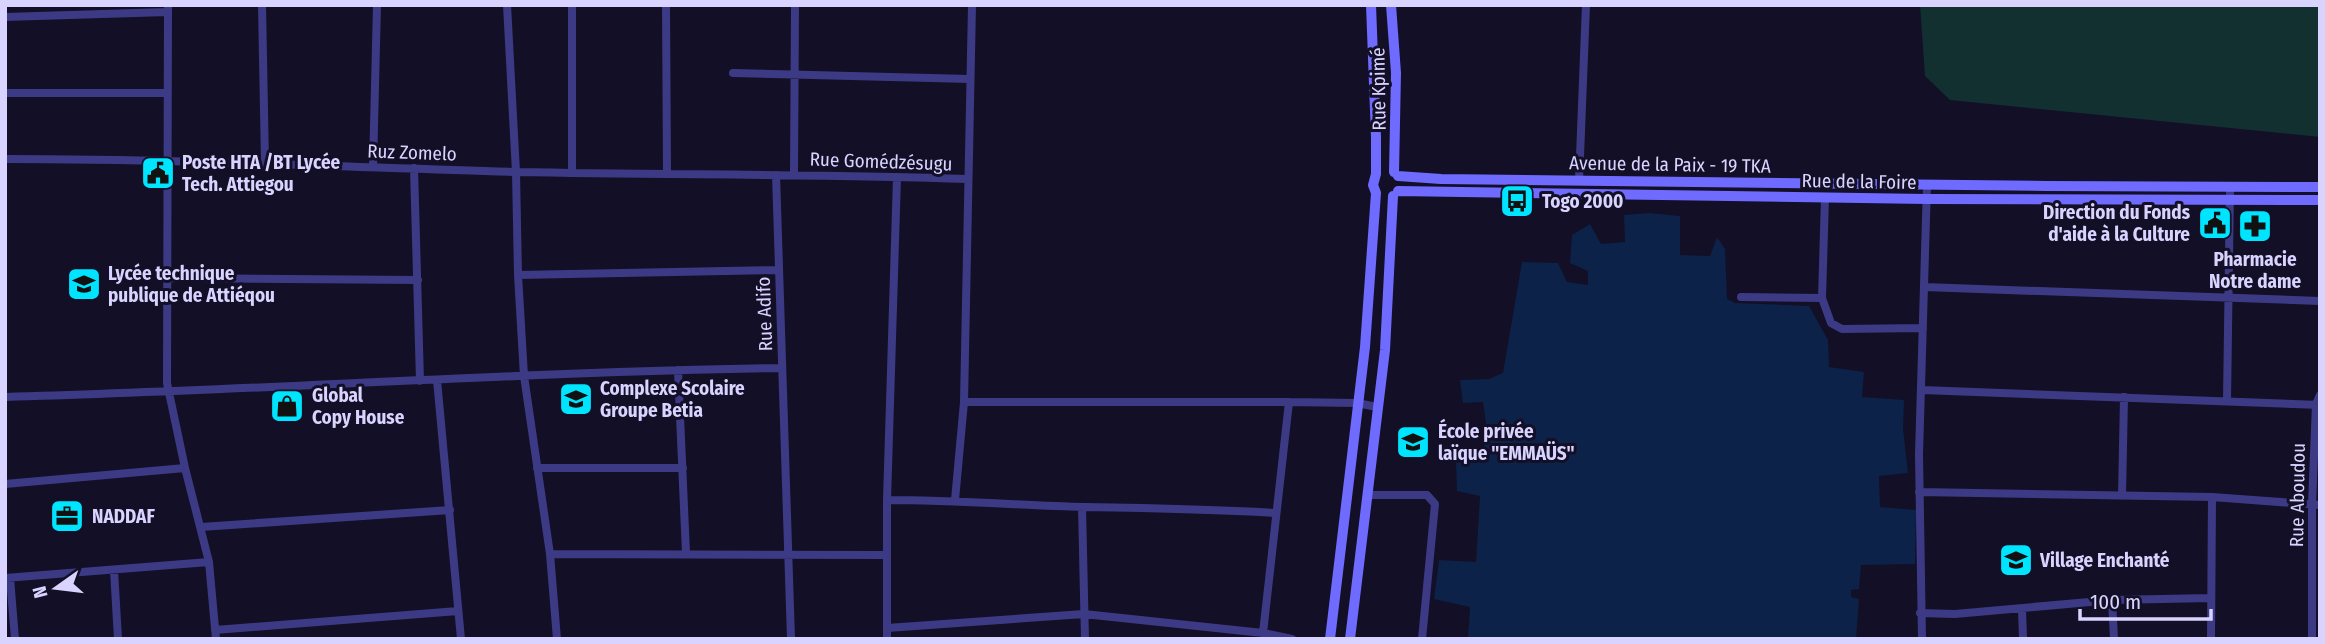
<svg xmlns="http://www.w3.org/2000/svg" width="2325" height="644" viewBox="0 0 2325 644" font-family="'Fira Sans Condensed',sans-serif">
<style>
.green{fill:#12302f}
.water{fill:#0c2248}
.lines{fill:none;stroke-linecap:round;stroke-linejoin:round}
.street{stroke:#3d3a85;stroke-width:8}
.secondary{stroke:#6f6bff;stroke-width:10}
.labels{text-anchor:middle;stroke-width:6;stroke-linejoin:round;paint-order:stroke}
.street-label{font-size:19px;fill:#d9d4ff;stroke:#130f26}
.poi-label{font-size:19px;font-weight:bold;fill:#d9d4ff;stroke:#130f26;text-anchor:start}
</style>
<rect width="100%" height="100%" fill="#130f26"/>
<path class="green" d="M1920,5h400v132l-370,-37 -25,-24z"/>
<path class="water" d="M1649,213l31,3v39l30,1 7,-19 8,12 2,50 8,4 74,3 19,34 1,27 35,5 -2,25 42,3 -1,29 5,44 -29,3 1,31 36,3 -1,54 -54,1 -2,24 -8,1v7l8,2 -3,40h-388l2,-32 -36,-8 5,-39 37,2 4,-66 -23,-5 -1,-31 27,-2 3,-35 -3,-21 -20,1 -3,-23 29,-1 14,-6 19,-111 36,1 9,19 21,3v-14l-18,-8 2,-28 18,-11 11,20 24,-2 -1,-27z"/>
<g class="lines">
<path class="street" d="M168,5l-1,378 18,85 24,94 7,77
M262,5l3,158
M507,5l9,167 2,103 6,101 26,178 7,85
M572,5v168
M666,5l1,168
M5,17l162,-5
M733,73l237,6
M5,93h162
M5,159c171,0 342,8 513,13 150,3 300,2 450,7
M373,167l4,-162
M414,168l6,213
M794,174l1,-169
M776,175l15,464
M1579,181l7,-176
M1825,198l-3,100 9,25 11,6 81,-1
M518,275l260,-5
M166,278l252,2
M1924,287l396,14
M1741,297l81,1
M678,370l8,183
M437,380l24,259
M1922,390l398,15
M5,397c259,-7 518,-25 777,-29
M2227,401l3,-213
M964,402h325l68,1 20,4
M537,468h146
M5,484l180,-16
M1919,492l293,5 108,8
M1367,495h60l8,9 -13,135
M2122,496l2,-99
M887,500c66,0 131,5 197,7 65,1 128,2 192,6
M955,500l9,-98 8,-397
M1082,507l3,132
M201,527l249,-17
M550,554l336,1
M114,570l4,69
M5,578l204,-16
M10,578l5,61
M2112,600l2,39
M2022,609l1,30
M1920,613l35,1 157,-14 98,-2
M887,628l197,-14 179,19 29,6
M215,630l243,-19
M1263,633l26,-231
M887,639v-139l10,-323
M1922,639l-3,-185 8,-269
M2211,639l1,-142
M2312,639v-134l4,-101 4,-9"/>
<path class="secondary" d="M1391,5l5,68 -2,99
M1398,176l43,3 606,7 273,1
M1398,191l529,8 393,1
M1330,639l35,-292 11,-154 -3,-8 3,-11v-37l-5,-132
M1350,639l35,-289 8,-154"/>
</g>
<defs>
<g id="civic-square" transform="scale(1.75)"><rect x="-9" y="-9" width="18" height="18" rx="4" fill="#00e5ff" stroke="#130f26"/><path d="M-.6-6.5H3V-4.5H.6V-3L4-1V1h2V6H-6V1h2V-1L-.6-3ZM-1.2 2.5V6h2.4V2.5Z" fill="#111"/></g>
<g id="bus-square" transform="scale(1.75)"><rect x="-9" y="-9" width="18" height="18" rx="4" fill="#00e5ff" stroke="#130f26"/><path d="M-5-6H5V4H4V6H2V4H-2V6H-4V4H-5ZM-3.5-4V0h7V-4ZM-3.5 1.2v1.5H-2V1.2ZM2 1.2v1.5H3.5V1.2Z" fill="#111"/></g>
<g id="pharmacy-square" transform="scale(1.75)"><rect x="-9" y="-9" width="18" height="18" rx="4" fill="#00e5ff" stroke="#130f26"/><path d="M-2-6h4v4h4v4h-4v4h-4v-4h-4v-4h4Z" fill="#111"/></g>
<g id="school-square" transform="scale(1.75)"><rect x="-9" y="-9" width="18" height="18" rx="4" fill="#00e5ff" stroke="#130f26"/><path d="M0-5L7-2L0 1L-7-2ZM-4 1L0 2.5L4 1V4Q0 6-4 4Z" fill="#111"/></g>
<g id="shop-square" transform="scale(1.75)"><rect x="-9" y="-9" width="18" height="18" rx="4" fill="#00e5ff" stroke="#130f26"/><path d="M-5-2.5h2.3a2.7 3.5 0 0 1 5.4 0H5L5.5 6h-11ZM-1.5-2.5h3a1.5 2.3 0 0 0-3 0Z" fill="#111"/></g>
<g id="office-square" transform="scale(1.75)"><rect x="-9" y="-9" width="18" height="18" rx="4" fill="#00e5ff" stroke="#130f26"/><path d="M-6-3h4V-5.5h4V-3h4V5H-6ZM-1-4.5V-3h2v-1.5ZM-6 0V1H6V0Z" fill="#111"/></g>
</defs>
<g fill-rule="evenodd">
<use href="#civic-square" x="158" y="173"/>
<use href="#bus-square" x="1517" y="201"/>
<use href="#civic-square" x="2215" y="223"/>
<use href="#pharmacy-square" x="2255" y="226"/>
<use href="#school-square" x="84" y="284"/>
<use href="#school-square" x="576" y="399"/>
<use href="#shop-square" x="287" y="406"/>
<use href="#school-square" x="1413" y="442"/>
<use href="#office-square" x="67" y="516"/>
<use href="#school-square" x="2016" y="560"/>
</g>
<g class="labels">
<g class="street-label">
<text transform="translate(1378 89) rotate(-91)" y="7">Rue Kpimé</text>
<text transform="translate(412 152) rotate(2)" y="7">Ruz Zomelo</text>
<text transform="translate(881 161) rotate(2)" y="7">Rue Gomédzésugu</text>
<text transform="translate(1670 164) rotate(1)" y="7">Avenue de la Paix - 19 TKA</text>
<text transform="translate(1859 181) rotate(1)" y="7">Rue de la Foire</text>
<text transform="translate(764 314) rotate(-92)" y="7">Rue Adifo</text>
<text transform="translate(2297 495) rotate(-89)" y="7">Rue Aboudou</text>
</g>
<g class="poi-label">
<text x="182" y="169">Poste HTA /BT Lycée<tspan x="182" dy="22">Tech. Attiegou</tspan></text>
<text x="1542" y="208">Togo 2000</text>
<text x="2190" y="219" text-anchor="end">Direction du Fonds<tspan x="2190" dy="22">d'aide à la Culture</tspan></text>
<text x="2255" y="266" text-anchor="middle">Pharmacie<tspan x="2255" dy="22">Notre dame</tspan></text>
<text x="108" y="280">Lycée technique<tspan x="108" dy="22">publique de Attiéqou</tspan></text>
<text x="600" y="395">Complexe Scolaire<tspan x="600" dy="22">Groupe Betia</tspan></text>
<text x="312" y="402">Global<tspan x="312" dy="22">Copy House</tspan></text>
<text x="1438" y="438">École privée<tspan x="1438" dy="22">laïque "EMMAÜS"</tspan></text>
<text x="92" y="523">NADDAF</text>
<text x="2040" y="567">Village Enchanté</text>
</g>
</g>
<rect width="2325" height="644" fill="none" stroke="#d9d4ff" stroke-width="14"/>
<g transform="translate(56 588) rotate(256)" stroke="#130f26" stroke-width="5" paint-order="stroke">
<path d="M0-5L12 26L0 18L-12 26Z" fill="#d9d4ff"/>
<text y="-10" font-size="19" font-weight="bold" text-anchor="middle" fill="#d9d4ff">N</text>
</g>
<path d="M2080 609v10h131v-10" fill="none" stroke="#d9d4ff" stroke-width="3.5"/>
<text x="2090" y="609" font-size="21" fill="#d9d4ff" stroke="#130f26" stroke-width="5" paint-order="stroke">100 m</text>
</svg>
